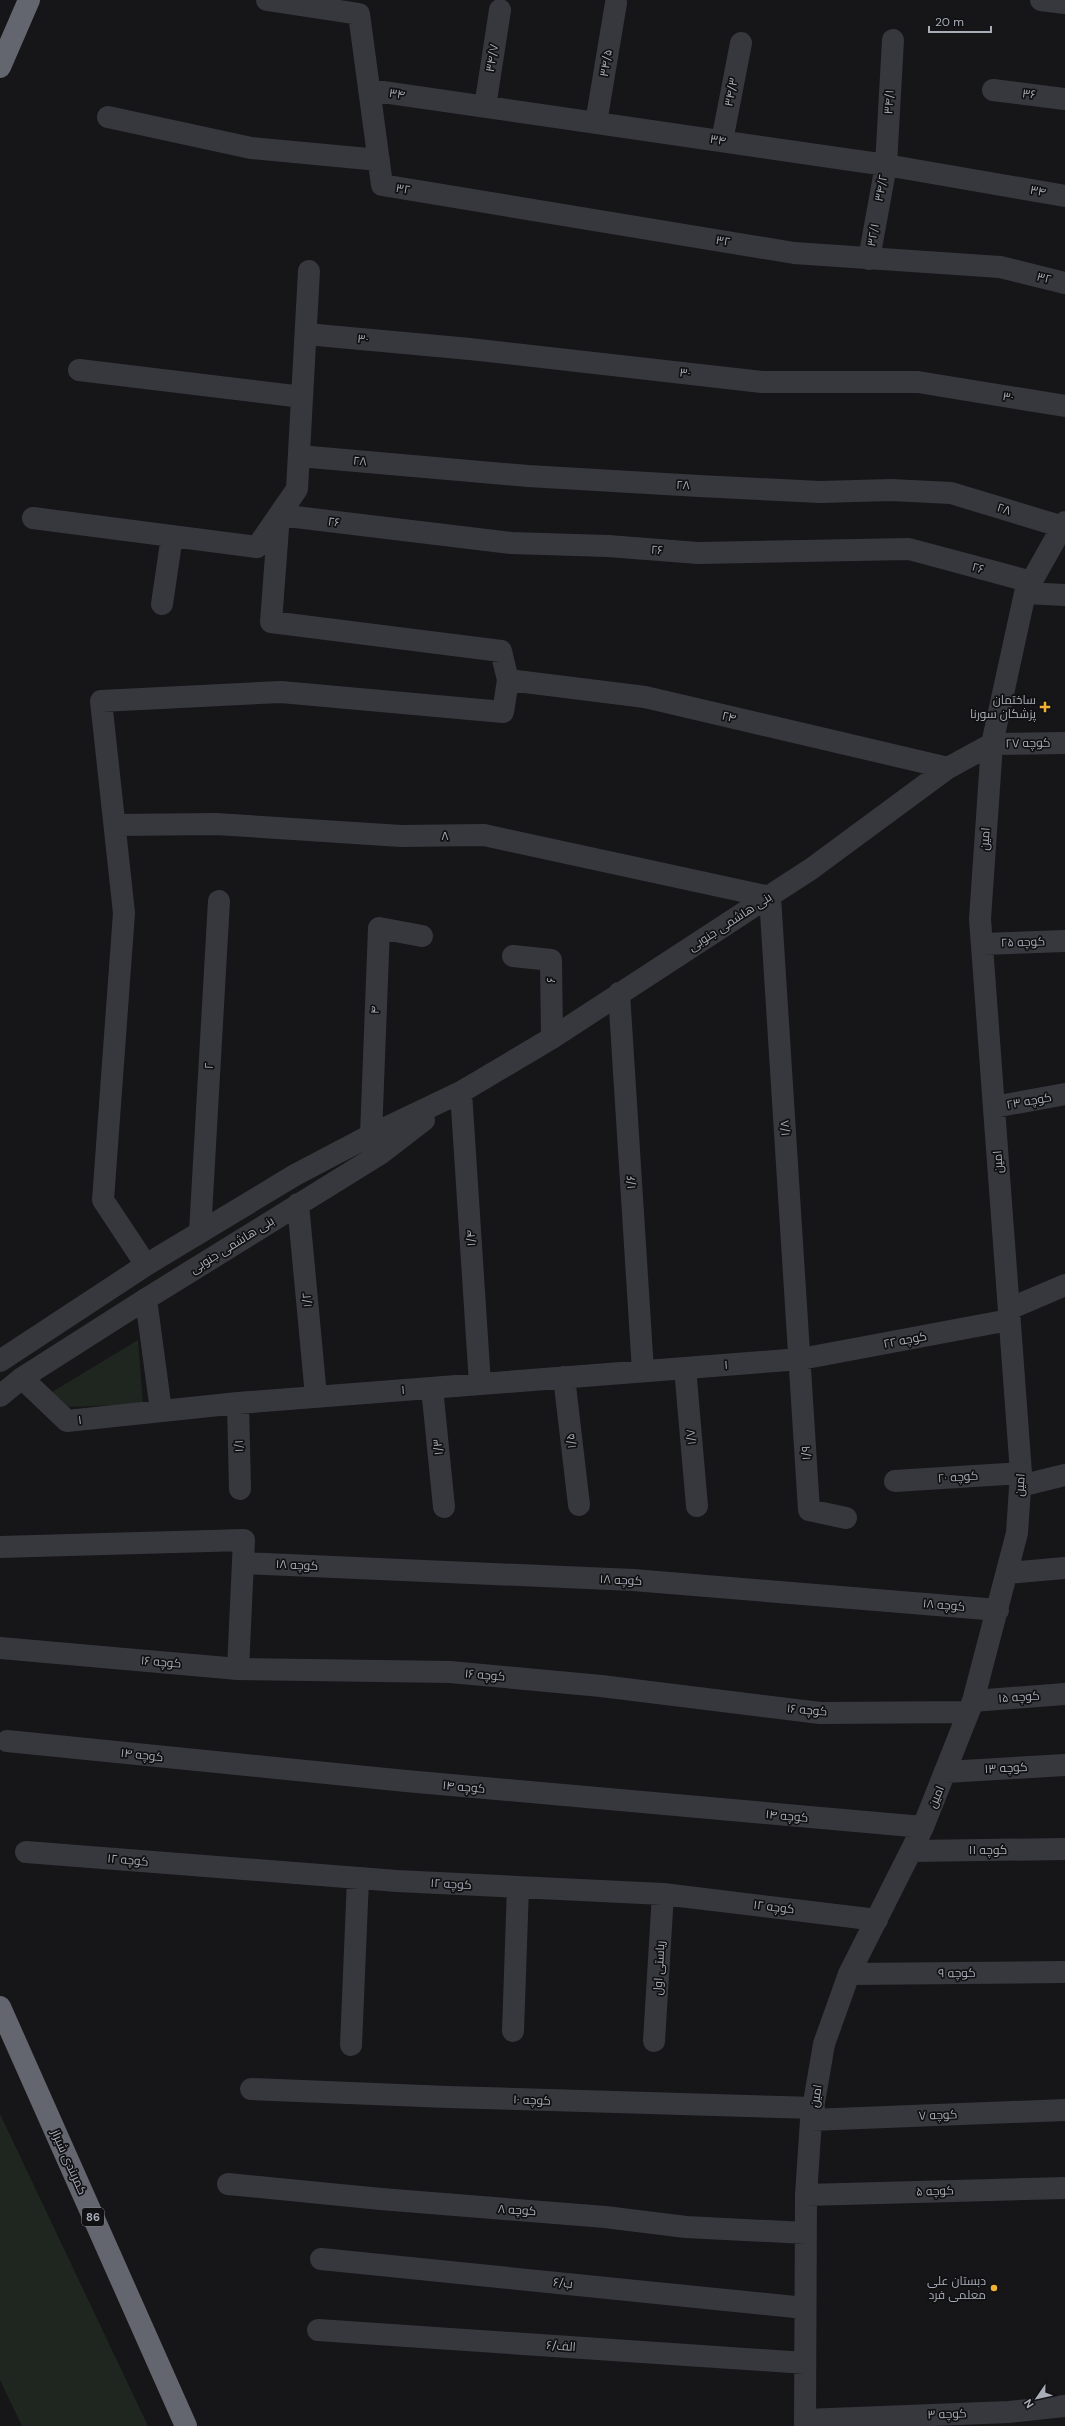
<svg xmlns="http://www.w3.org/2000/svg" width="1065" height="2426" viewBox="0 0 1065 2426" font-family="'DM Sans',Cairo,sans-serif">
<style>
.green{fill:#1e261f}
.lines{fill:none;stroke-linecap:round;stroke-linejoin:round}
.minor{stroke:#37383d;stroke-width:22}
.highway{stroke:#63666e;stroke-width:22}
.poi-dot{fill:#f2b134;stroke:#111113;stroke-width:1.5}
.labels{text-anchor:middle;stroke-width:3.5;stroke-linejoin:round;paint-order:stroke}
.shield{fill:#111113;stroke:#7b7e86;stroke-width:1}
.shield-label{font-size:11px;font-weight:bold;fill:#a8adb8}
.street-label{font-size:12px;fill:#a8adb8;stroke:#111113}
.poi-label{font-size:12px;fill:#a8adb8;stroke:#111113;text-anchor:end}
</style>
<rect width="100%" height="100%" fill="#161618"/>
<path class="green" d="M138,1340l5,64 -75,3 -16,-15z
M0,2114l148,312h-126l-22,-46z"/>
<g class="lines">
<path class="minor" d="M267,0l92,14 23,171 412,68 206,14 65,16
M1041,0l24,3
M369,90l517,75 179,31
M993,90l72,9
M485,107l15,-97
M108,117l143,31 128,12
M596,123l20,-120
M722,141l19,-98
M869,259l17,-94 7,-125
M306,334l164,15 292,33h156l147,24
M79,370l223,27
M299,456l229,20 171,10 121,6 71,-2 60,3 112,34
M33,518l224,29 40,-58 12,-218
M1025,593l40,2
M162,604l10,-68
M508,680l137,17 303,71
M115,825l101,-1 185,12 83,-1 286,62 39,613 37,8
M982,944l83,-3
M513,956l38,4 1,78
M619,993l24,378
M461,1092l19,292
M994,1107l71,-13
M371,1135l8,-207 43,8
M298,1204l18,192
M200,1232l19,-331
M146,1265l-43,-65 21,-287 -23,-212 180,-9 222,20 5,-32 -7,-29 -230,-29 8,-107 232,28 97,3 90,7 211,-4 123,33
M146,1299l15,112
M1009,1309l56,-24
M0,1361l146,-96 149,-90 76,-40 90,-43 91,-54 259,-169 137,-101 44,-24 73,-1
M685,1368l12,138
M564,1377l15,128
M22,1378l45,43 171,-18 563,-44 208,-39
M432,1388l12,119
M0,1396l22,-18 124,-79 234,-145 44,-34
M238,1403l2,86
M895,1481l126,-8
M1020,1486l45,-11
M0,1547l244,-7 -6,129
M243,1563l390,17 365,30
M1007,1573l58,-5
M0,1648l238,21 212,3 151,14 219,27 148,-1
M973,1701l92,-7
M7,1741l399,40 517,46
M946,1772l119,-7
M911,1851l154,-2
M26,1852l371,29 266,13 214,26
M849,1974l216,-2
M513,2031l5,-144
M654,2041l9,-147
M351,2045l7,-166
M251,2089l197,8 366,11
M811,2120l254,-10
M228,2184l153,15 224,18 81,10 120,6
M806,2195l259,-7
M321,2259l484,49
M318,2330l487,33
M805,2420l204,-8 56,-6
M805,2426l1,-231 5,-75 13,-76 25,-70 74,-147 50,-126 44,-168 4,-60 -41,-554 12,-175 33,-151 40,-71"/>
<path class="highway" d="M0,67l29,-67
M0,2007l186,419"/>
</g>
<g class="poi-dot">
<path d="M1043 701h4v4h4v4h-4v4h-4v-4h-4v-4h4z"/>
<circle cx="994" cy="2288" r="4"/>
</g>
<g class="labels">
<rect class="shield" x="82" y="2208" width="22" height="18" rx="3"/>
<g class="shield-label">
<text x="93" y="2221">86</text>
</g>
<g class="street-label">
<text transform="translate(492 58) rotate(-81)" y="4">۳۴/۷</text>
<text transform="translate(606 63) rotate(-81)" y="4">۳۴/۵</text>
<text transform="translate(731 92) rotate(-79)" y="4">۳۴/۳</text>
<text transform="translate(397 94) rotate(8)" y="4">۳۴</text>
<text transform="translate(1029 94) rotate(7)" y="4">۳۶</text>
<text transform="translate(889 102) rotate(-87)" y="4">۳۴/۱</text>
<text transform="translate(718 140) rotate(8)" y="4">۳۴</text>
<text transform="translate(881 188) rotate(-80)" y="4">۳۴/۲</text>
<text transform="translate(403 189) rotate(9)" y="4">۳۲</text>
<text transform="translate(1038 191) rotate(10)" y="4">۳۴</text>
<text transform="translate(873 235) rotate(-80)" y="4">۳۲/۱</text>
<text transform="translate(723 241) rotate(9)" y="4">۳۲</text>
<text transform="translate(1044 278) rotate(14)" y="4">۳۲</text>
<text transform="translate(363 339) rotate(5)" y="4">۳۰</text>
<text transform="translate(685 373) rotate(7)" y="4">۳۰</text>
<text transform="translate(1008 397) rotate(9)" y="4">۳۰</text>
<text transform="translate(360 461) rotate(5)" y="4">۲۸</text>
<text transform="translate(683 485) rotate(3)" y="4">۲۸</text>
<text transform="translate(1004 509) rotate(17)" y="4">۲۸</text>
<text transform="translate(334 522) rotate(7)" y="4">۲۶</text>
<text transform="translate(657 550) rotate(4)" y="4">۲۶</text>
<text transform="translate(978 568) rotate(15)" y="4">۲۶</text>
<text transform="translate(729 717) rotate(13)" y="4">۲۴</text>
<text transform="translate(1028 743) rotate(-1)" y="4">کوچه ۲۷</text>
<text x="445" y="840">۸</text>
<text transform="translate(985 839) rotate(-86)" y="4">امین</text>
<text transform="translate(730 922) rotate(-33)" y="4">بنی هاشمی جنوبی</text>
<text transform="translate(1023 942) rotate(-2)" y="4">کوچه ۲۵</text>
<text transform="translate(551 980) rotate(-91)" y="4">۶</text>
<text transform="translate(375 1010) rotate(-88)" y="4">۴</text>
<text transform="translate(209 1066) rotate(-87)" y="4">۲</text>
<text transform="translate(1029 1101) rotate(-10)" y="4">کوچه ۲۳</text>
<text transform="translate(785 1128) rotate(-94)" y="4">۱/۸</text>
<text transform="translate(998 1162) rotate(-94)" y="4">امین</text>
<text transform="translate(631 1182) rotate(-94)" y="4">۱/۶</text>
<text transform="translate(471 1238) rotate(-94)" y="4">۱/۴</text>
<text transform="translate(232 1245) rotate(-32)" y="4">بنی هاشمی جنوبی</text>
<text transform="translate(307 1300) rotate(-95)" y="4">۱/۲</text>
<text transform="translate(905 1340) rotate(-11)" y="4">کوچه ۲۲</text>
<text transform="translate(726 1365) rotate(-4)" y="4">۱</text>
<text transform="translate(403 1390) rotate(-4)" y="4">۱</text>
<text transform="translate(80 1420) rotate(-6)" y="4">۱</text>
<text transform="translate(691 1437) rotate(-95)" y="4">۱/۷</text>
<text transform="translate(571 1441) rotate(-97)" y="4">۱/۵</text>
<text transform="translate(239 1446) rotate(-92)" y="4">۱/۱</text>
<text transform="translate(438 1447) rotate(-96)" y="4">۱/۳</text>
<text transform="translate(806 1453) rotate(-93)" y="4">۱/۹</text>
<text transform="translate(958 1477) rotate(-4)" y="4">کوچه ۲۰</text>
<text transform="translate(1020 1485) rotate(-86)" y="4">امین</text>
<text transform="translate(297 1565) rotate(3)" y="4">کوچه ۱۸</text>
<text transform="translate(621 1580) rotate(3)" y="4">کوچه ۱۸</text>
<text transform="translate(944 1605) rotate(5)" y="4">کوچه ۱۸</text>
<text transform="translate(161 1662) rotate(5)" y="4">کوچه ۱۶</text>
<text transform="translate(485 1675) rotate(5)" y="4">کوچه ۱۶</text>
<text transform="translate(1019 1697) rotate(-4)" y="4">کوچه ۱۵</text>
<text transform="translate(807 1710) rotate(5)" y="4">کوچه ۱۶</text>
<text transform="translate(142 1755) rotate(6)" y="4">کوچه ۱۴</text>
<text transform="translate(1006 1768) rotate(-3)" y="4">کوچه ۱۳</text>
<text transform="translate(464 1787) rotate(5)" y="4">کوچه ۱۴</text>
<text transform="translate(936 1797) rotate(-67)" y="4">امین</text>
<text transform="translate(787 1816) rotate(5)" y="4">کوچه ۱۴</text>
<text x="988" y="1854">کوچه ۱۱</text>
<text transform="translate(128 1860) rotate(5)" y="4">کوچه ۱۲</text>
<text transform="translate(451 1884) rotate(3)" y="4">کوچه ۱۲</text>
<text transform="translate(774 1907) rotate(7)" y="4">کوچه ۱۲</text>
<text transform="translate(659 1968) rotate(-87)" y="4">ریاستی اول</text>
<text transform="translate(957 1973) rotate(-1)" y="4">کوچه ۹</text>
<text transform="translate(816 2096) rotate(-80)" y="4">امین</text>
<text transform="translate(532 2100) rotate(2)" y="4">کوچه ۱۰</text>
<text transform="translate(938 2115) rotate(-2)" y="4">کوچه ۷</text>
<text transform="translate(69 2162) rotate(66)" y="4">کمربندی شیراز</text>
<text transform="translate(935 2191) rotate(-2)" y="4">کوچه ۵</text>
<text transform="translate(517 2210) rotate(4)" y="4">کوچه ۸</text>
<text transform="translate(563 2283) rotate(6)" y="4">ب/۶</text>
<text transform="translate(561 2346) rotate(4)" y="4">۶/الف</text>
<text transform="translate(947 2414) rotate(-2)" y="4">کوچه ۳</text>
</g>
<g class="poi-label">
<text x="1036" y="704">ساختمان<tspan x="1036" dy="14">پزشکان سورنا</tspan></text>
<text x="986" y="2285">دبستان علی<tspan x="986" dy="14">معلمی فرد</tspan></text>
</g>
</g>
<g transform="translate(1037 2398) rotate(236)" stroke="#111113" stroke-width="3" paint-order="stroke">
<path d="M0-3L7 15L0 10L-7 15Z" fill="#a8adb8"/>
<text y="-6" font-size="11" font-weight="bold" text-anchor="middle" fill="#a8adb8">N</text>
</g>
<path d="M929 26v6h62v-6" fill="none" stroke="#a8adb8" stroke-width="2"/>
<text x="935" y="26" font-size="12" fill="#a8adb8" stroke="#111113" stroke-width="3" paint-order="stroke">20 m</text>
</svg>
